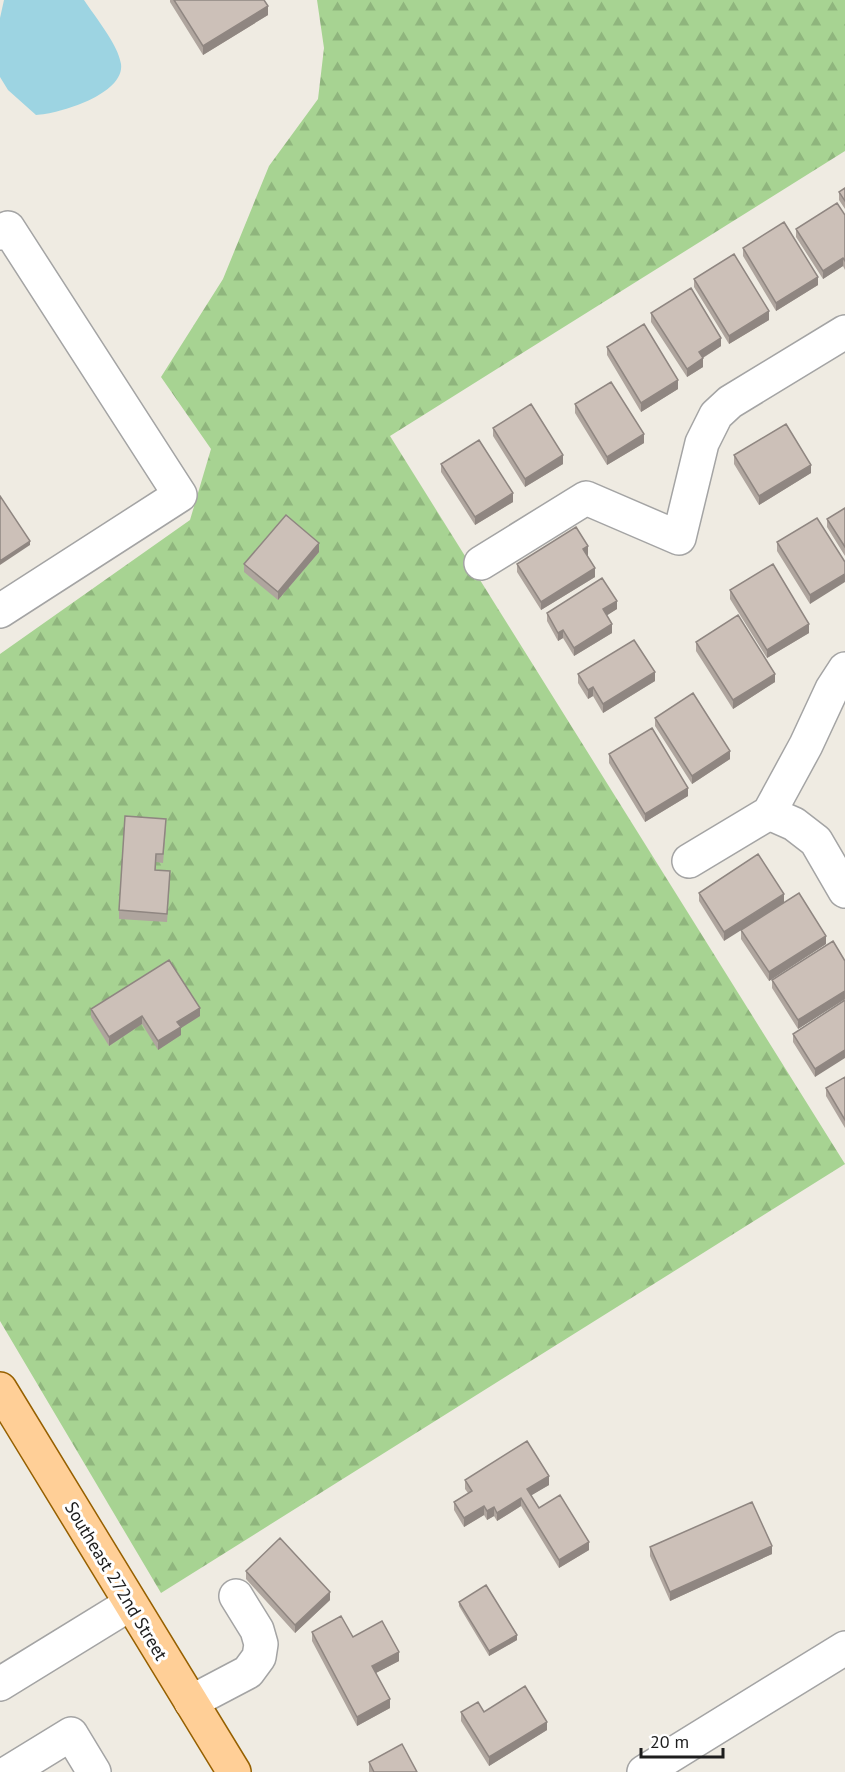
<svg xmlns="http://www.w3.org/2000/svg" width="845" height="1772" viewBox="0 0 845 1772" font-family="'PT Sans',sans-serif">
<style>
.forest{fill:url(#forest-firs)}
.water{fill:#9dd4e2}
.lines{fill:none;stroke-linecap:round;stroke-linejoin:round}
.minor-casing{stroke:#a4a4a4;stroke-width:36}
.major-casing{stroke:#966000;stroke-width:36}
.minor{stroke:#fff;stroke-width:33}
.major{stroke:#ffcf97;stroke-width:33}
.wall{fill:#afa59e}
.shaded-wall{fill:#8f8681}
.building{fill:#ccc0b8;stroke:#8f8681;stroke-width:1.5}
.labels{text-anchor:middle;stroke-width:6;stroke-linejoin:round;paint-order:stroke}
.street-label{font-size:18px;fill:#1d1d1d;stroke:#fff}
</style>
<defs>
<pattern id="forest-firs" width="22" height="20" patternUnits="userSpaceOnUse" patternTransform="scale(1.5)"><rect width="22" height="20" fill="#a7d392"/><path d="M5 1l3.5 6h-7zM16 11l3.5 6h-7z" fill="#8fb57d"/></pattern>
</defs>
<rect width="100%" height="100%" fill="#efebe2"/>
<path class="forest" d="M317,0h528v151l-455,285 455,728 -684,429 -161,-272v-667l190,-134 21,-71 -50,-72 62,-98 46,-113 49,-67 6,-51z"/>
<path class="water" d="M4,0h80c11,17 34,44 37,64 4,30 -62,50 -85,51l-28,-25 -8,-13v-59z"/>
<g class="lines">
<g class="minor-casing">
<path id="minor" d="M0,233l8,-5 172,267 -180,116
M481,563l105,-65 93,40 23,-95 14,-28 14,-13 115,-70
M769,813l25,11 22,17 29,50
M689,861l80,-48 37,-68 26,-56 13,-20
M0,1684l130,-80
M191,1702l57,-30 11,-15 2,-13 -4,-14 -21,-34
M9,1772l62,-38 23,38
M644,1772l201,-124"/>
</g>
<g class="major-casing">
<path id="major" d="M0,1389l234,383"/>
</g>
<use href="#minor" class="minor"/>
<use href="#major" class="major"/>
</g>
<path class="wall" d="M170,0h94l4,15 -65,40 -33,-53z
M845,188v21l-6,-9v-8z
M845,215v55l-2,-4 -20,13 -27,-42v-8z
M743,248l75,37 -42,26 -33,-55z
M694,279l75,41 -40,24 -35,-57z
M651,313l70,33 -18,12v9l-16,10 -36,-55z
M607,347l71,42 -37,23 -34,-57z
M575,404l69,39 -37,22 -32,-52z
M493,428l70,36 -38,23 -32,-51z
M734,455l77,18 -52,32 -25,-41z
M441,464l72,38 -38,23 -34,-53z
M845,508v48l-18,-29v-8z
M777,542l68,20 -35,42 -33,-53z
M319,552l-41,48 -34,-28v-8z
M588,555l-1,1 8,21 -54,33 -24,-38v-8z
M730,590l79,43 -42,25 -37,-59z
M617,609l-11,6 6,18 -38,23 -11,-18 -5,3 -11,-20v-8z
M696,642l79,40 -42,27 -37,-58z
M578,674l77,7 -52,32 -10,-17 -5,3 -10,-16z
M655,718l75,41 -38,25 -37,-58z
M609,754l79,42 -43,26 -36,-59z
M166,828l-3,35 -7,-1v8l14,10 -3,42 -48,-3v-9z
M758,854l-34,87 -25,-40v-8z
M741,930l85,14 -57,37 -28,-42z
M845,961v38l-47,30 -26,-41v-8z
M845,1000l-30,77 -22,-35v-8z
M91,1009l109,7 -19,12v7l-23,15 -16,-26 -33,22 -18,-29z
M845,1077v51l-19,-32v-8z
M465,1480l84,5 -18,10 8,13 50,42 -30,18 -38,-62 -24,15 -3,-5 -7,4 -3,-5 -20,12 -10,-17v-8l14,-9 -3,-4z
M650,1547l122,7 -102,47 -20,-45z
M246,1571l84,29 -35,33 -49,-54z
M459,1602l58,38 -28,16 -30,-50z
M312,1632l87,29 -23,12 14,35 -33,18 -45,-85z
M461,1712h23l63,18 -58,36 -28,-45z
M369,1762l48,10h-48z"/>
<path class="shaded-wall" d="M268,6v9l-65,40v-9z
M843,258v8l-20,13v-8z
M818,277v8l-42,26v-8z
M769,311v9l-40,24v-8z
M721,338v8l-22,14v-8z
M703,358v9l-16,10v-8z
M678,380v9l-37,23v-9z
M644,434v9l-37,22v-8z
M563,455v9l-38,23v-8z
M811,465v8l-52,32v-9z
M513,493v9l-38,23v-8z
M30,541v4l-30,20v-4z
M319,543v9l-41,48v-8z
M588,546v9l-5,3v-9z
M595,568v9l-54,33v-8z
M845,574v8l-35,22v-9z
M617,601v8l-14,9v-9z
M612,624v9l-38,23v-8z
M809,624v9l-42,25v-8z
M563,630v8l-5,3v-8z
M655,672v9l-52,32v-9z
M775,674v8l-42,27v-9z
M593,687v9l-5,3v-9z
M730,751v8l-38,25v-8z
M688,788v8l-43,26v-8z
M784,894v9l-60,38v-9z
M826,936v8l-57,37v-9z
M845,991v8l-47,30v-9z
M200,1008v8l-19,12v7l-23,15v-9l19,-19z
M142,1016v8l-33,22v-9z
M845,1050v8l-30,19v-8z
M549,1476v9l-22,13v-9z
M521,1498v8l-24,15v-8z
M484,1506v9l-20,12v-9z
M494,1507v9l-7,4v-9z
M589,1542v8l-30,18v-8z
M772,1546v8l-102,47v-9z
M330,1592v8l-35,33v-8z
M517,1635v5l-28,16v-5z
M399,1652v9l-27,14v-9z
M390,1699v9l-33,18v-9z
M547,1722v8l-58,36v-9z"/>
<path class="building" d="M174,0h90l4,6 -65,40z
M845,188v13l-6,-9z
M837,203l8,12v46l-2,-3 -20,13 -27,-42z
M784,222l34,55 -42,26 -33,-55z
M734,254l35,57 -40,25 -35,-57z
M691,288l30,50 -22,14 4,6 -16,11 -36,-56z
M644,324l34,56 -37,23 -34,-56z
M611,382l33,52 -37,23 -32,-53z
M531,404l32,51 -38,24 -32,-51z
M786,424l25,41 -52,31 -25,-41z
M479,440l34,53 -38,24 -34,-53z
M0,496l30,45 -30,20z
M845,508v39l-18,-28z
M286,515l33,28 -41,49 -34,-28z
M817,518l28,44v12l-35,21 -33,-53z
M576,527l12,19 -5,3 12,19 -54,34 -24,-38z
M773,564l36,60 -42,26 -37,-60z
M602,578l15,23 -14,8 9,15 -38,24 -11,-18 -5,3 -11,-20z
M738,615l37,59 -42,26 -37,-58z
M634,640l21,32 -52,32 -10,-17 -5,3 -10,-16z
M693,693l37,58 -38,25 -37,-58z
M652,728l36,60 -43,26 -36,-60z
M125,816l41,3 -3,35h-7l-1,16 15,1 -3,43 -48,-4z
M758,854l26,40 -60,38 -25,-39z
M799,893l27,43 -57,36 -28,-42z
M833,941l12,20v30l-47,29 -26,-40z
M169,960l31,48 -23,14 4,5 -23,14 -16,-25 -33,21 -18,-28z
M845,1000v50l-30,19 -22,-35z
M845,1077v43l-19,-32z
M527,1441l22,35 -22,13 12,19 21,-13 29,47 -30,18 -38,-62 -24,15 -3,-6 -7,4 -3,-5 -20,12 -10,-16 18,-11 -7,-11z
M752,1502l20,44 -102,46 -20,-45z
M280,1538l50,54 -35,33 -49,-54z
M486,1585l31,50 -28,16 -30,-49z
M341,1616l12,21 29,-16 17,31 -27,14 18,33 -33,18 -45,-85z
M525,1686l22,36 -58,35 -28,-45 17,-10 6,10z
M402,1744l15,28h-43l-5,-10z"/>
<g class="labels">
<g class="street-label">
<text transform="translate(116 1581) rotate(59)" y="6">Southeast 272nd Street</text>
</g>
</g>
<path d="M641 1748v9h82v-9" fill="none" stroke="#1d1d1d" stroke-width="3"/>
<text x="650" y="1748" font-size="18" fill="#1d1d1d" stroke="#ffffff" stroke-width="4.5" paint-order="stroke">20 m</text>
</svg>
